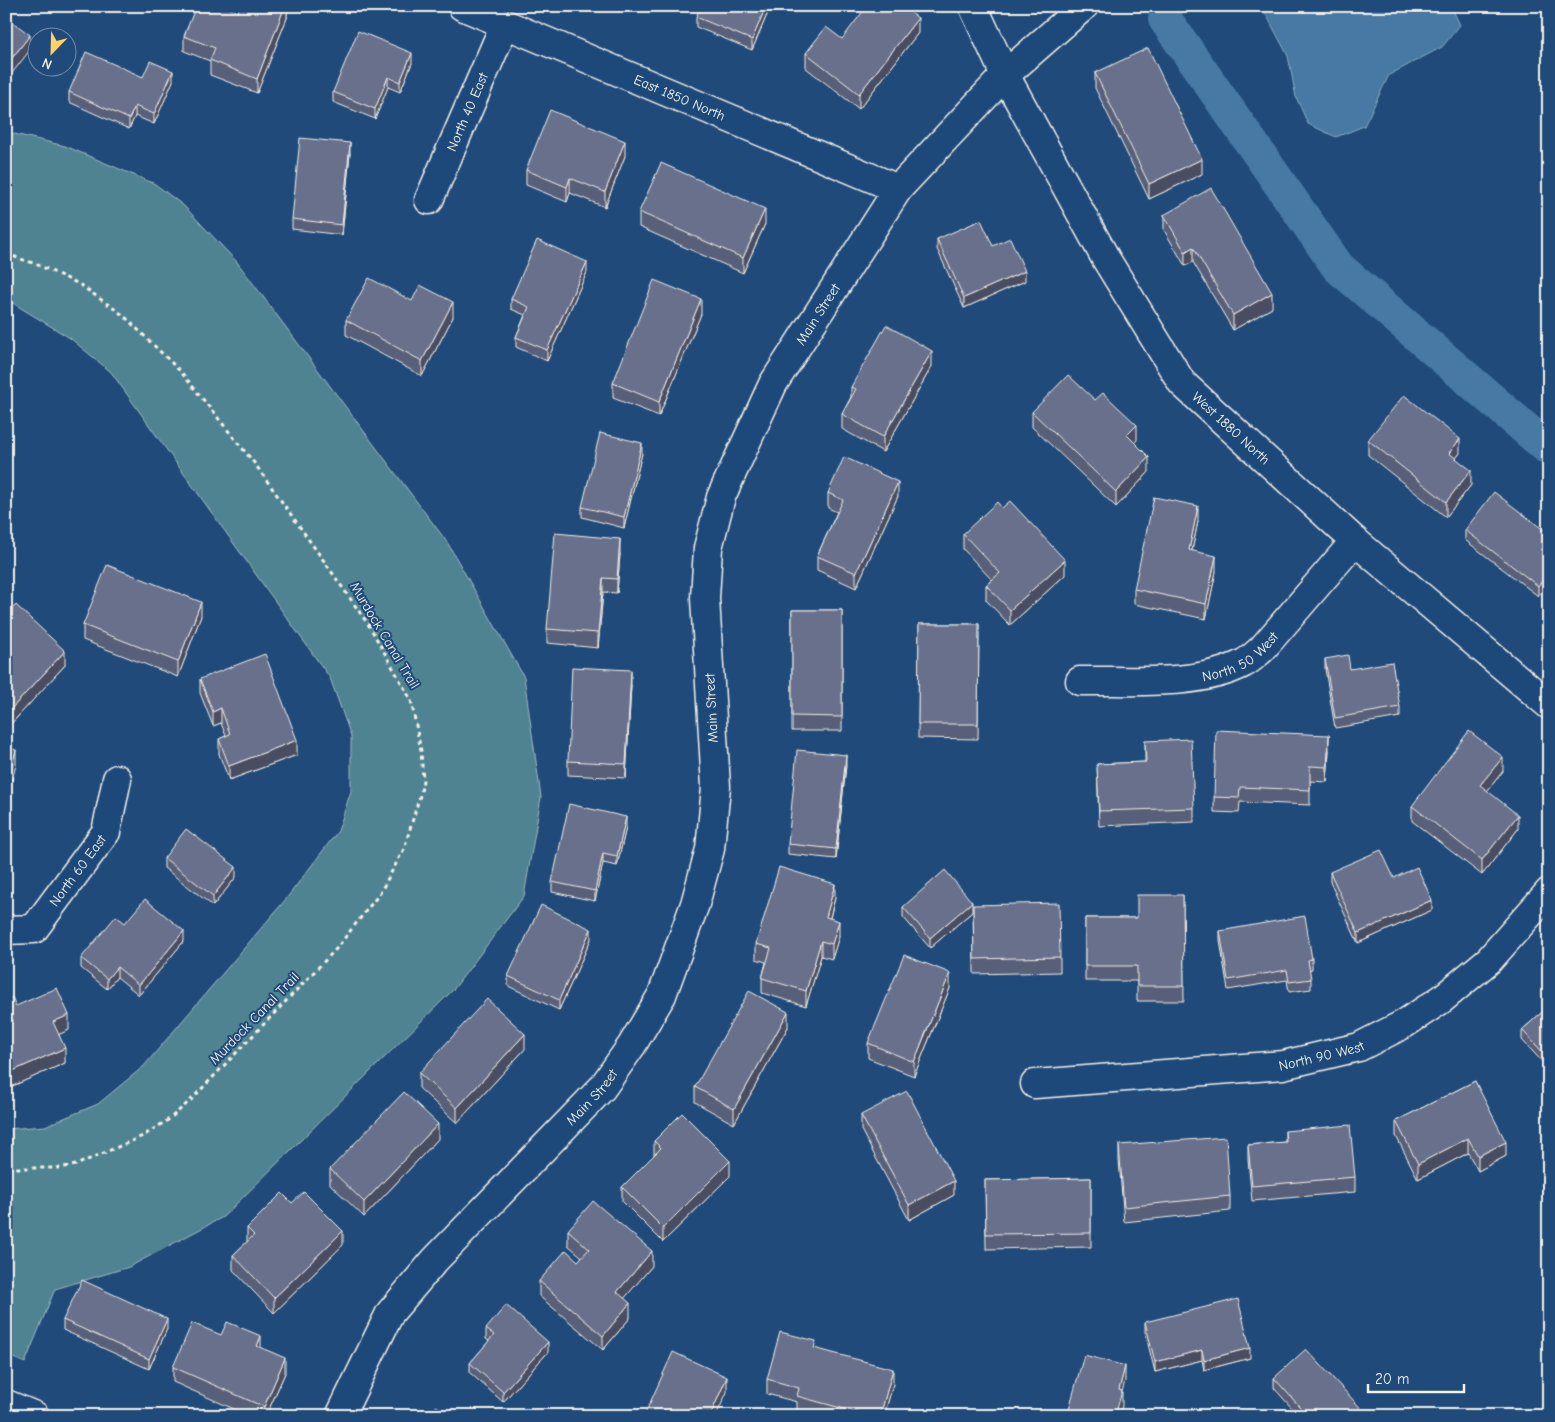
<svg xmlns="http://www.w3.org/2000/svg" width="1555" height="1422" viewBox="0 0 1555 1422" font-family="'Comic Neue',sans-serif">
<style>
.green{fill:#4f8391;stroke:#a2babc}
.water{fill:#4779a4;stroke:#8ca9bf}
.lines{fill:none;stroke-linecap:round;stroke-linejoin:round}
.canal{stroke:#4779a4;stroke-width:34}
.minor-casing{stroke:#f4f1e8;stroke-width:31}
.path{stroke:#f4f1e8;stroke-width:3;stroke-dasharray:4 4;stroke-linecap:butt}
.minor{stroke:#1f4a7a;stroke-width:28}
.wall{fill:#595f78;stroke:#f4f1e8}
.shaded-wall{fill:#494e62;stroke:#f4f1e8}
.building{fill:#686f8c;stroke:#f4f1e8}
.labels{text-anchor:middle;stroke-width:4;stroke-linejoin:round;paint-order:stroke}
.street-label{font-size:14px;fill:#f4f1e8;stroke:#1f4a7a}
</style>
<rect width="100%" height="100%" fill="#1f4a7a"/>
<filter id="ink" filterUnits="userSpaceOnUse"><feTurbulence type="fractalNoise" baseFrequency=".02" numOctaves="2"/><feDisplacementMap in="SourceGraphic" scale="10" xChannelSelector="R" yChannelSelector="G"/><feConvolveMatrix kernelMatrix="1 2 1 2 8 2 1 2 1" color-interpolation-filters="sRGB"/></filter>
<g filter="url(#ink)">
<path class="green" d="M6,132l59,14 90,38 29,22 53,56 210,280 77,135 17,120 -17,99 -71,94 -230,227 -94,50 -74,22 -30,74 -19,-8v-226l39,-3 53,-22 46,-38 142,-167 52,-68 13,-40v-55l-21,-58 -219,-306 -41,-34 -64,-39z"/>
<path class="water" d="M1258,6h193l9,19 -18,22 -53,28 -25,51 -28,11 -28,-13 -12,-27 -8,-41 -20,-38z"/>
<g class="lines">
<path class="canal" d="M1165,19l173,248 211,182"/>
<g class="minor-casing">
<g id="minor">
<path id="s1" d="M462,6l436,183"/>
<path id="s2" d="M973,6l32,69 101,184 76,124 173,158 194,164"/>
<path id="s3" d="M429,200l76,-176"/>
<path id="s4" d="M1080,681c49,-1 119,6 164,-18 6,-3 12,-9 18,-14l93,-108"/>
<path id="s5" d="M6,930l28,-1 72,-97 11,-53"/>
<path id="s6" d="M1035,1084l248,-19 76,-18 45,-23 38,-25 47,-39 60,-68"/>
<path d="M6,1404l29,12"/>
<path id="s7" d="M340,1416l50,-103 45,-53 167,-172 30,-43 30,-50 33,-91 15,-55 6,-62 -11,-189 3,-50 13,-51 52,-113 125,-195 107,-114 79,-69"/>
</g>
</g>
<path class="path" d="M6,254l30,10 43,20 44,31 58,57 74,92 69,97 46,66 41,73 10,51 2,29 -2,12 -17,57 -24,44 -44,56 -146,152 -22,19 -25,16 -67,29 -18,3h-52"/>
<use href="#minor" class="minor"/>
</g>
<path class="wall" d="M287,6v12l-30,75 -47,-18v-14l-26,-10v-15l54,-24z
M769,6v4l-17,40 -56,-23v-10z
M918,33l-59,76 -53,-41v-15l36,-14z
M412,63l-12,29 -12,-5 -13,32 -42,-17v-10z
M1095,73l107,101 -53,25 -54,-111z
M143,77l30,4 -19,43 -19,-8 -6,13 -60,-27v-10z
M350,153l-8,82 -50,-6v-10z
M625,156l-20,51 -35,-14 -3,9 -41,-17v-15z
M639,212l126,12 -22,49 -104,-46z
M1164,215l108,93 -39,22 -40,-68 -8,4 -21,-36z
M937,239l56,7 32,35 -61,27 -27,-59z
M587,272l-40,89 -31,-14v-10l9,-22 -14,-6v-10z
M412,301l41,16 -31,59 -76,-41v-15z
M701,314l-42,102 -46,-18v-15z
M932,366l-49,86 -41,-23v-15l9,-17v-10z
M1032,412l105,28 -3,3 15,29 -33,35 -84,-80z
M1368,440l92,13 -4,5 15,27 -25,32 -78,-62z
M642,453l-18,75 -42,-11v-10z
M828,493l70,3 -42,92 -39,-18v-14l20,-44 -9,-4z
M1002,508l63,67 -55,50 -24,-25v-15l6,-5 -29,-31v-15z
M1198,521l-6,30 24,20 -10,48 -72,-15v-15z
M1465,530l84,4 -11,62 -73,-56z
M620,554l-3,39 -14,-1 -5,56 -51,-5v-14z
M792,610h50v121h-50z
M6,615l59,50 -54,59 -5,-4z
M201,616l-23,61 -95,-37v-15z
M919,624h60l-1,115 -60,-1z
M1325,659l25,10 50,38v10l-65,11 -10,-59z
M200,679l97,76 -68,25 -10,-26v-15l7,-3 -5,-13 -8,3 -13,-33z
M631,685l-5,93 -58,-3v-14z
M1145,741l49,67v14l-95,4 -2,-62 48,-2z
M1329,750l-2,32 -17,-1v24l-70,-3 -1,11 -25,-1v-15z
M846,765l-10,94 -48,-5v-10z
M1503,771l-16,20 31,38 -36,46 -70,-54v-15z
M626,827l-9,39 -14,-3 -8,38 -43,-9v-10z
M164,858l72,19 -23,29 -49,-38z
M1330,872l64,6 38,32 -74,33 -28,-61z
M1183,895l1,106h-47v-20h-52v-63h52z
M835,898l-5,20 9,18 -7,23 -11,-3 -15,50 -44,-13v-15l4,-16 -10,-3v-15z
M973,905l87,52v15l-86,2z
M903,907l69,5 -42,36 -27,-31z
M125,923l59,18 -45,54 -22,-18 -10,12 -26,-21v-10z
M1220,931l92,28v10l-3,1 2,9v10l-22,3 -2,-12 -59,10 -8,-49z
M591,939l-32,71 -51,-24v-10z
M950,988l-36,88 -46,-18v-15z
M6,1000l10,6 53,24 -10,4 6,29 -57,25 -2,-4z
M1549,1006v63l-27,-29v-10z
M788,1027l-54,97 -39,-22v-15z
M525,1049l-68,74 -38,-35v-15z
M1475,1081l31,75 -28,15 -10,-18 -50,26 -22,-43v-15z
M861,1115l93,80 -45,25 -48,-90z
M1285,1131l70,46v15l-103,9 -4,-41v-15l37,-3z
M438,1139l-74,78 -34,-33v-15z
M654,1141l76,35 -67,66 -41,-41v-14l32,-32z
M1119,1145l111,51v15l-106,11 -5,-62z
M1091,1178v69l-105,2 -1,-69z
M292,1203l51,42 -69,68 -41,-43v-15l14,-13v-14z
M568,1230l84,36 -28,32 6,20 -27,32 -64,-54v-15l39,-20 4,-4 -14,-12z
M63,1320l104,9 -18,40 -86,-39z
M1145,1322l105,36 -46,12 -2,-10 -47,12 -10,-40z
M486,1329l62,23 -45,50 -33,-29v-10l19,-22 -3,-2z
M221,1335l40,13 24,25 -19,43h-16l-77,-34v-15z
M816,1349l77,35 -9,32h-69l-18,-5v-9l-30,-8v-15z
M1274,1378l94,38h-69l-25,-28z"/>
<path class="shaded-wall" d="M285,6h2v12l-30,75v-14z
M766,6h3v4l-17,40v-10z
M918,18v15l-59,76v-15z
M30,35v15l-24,31v-15z
M412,53v10l-12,29v-10z
M173,71v10l-19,43v-10z
M388,77v10l-13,32v-10z
M135,106v10l-6,13v-10z
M625,141v15l-20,51v-15z
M350,143v10l-8,82v-10z
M1202,159v15l-53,25v-15z
M570,178v15l-3,9v-15z
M765,209v15l-22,49v-15z
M1193,247v15l-8,4v-14z
M587,262v10l-40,89v-11z
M1025,271v10l-61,27v-10z
M1272,293v15l-39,22v-15z
M701,299v15l-42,102v-14z
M453,302v15l-31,59v-15z
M932,351v15l-49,86v-15z
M1137,425v15l-10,10v-15z
M1460,439v14l-11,14v-14z
M642,443v10l-18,75v-11z
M1149,457v15l-33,35v-15z
M1471,470v15l-25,32v-15z
M898,482v14l-42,92v-15z
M1198,506v15l-9,44v-15z
M620,539v15l-3,39v-14z
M1216,556v15l-10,48v-15z
M1065,560v15l-55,50v-15z
M1549,573v10l-11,13v-10z
M603,578v14l-5,56v-15z
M201,602v14l-23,61v-15z
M65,651v14l-54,59v-15z
M631,670v15l-5,93v-14z
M221,708v15l-8,3v-14z
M1329,735v15l-2,32v-15z
M297,740v15l-68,25v-14z
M16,750v15l-10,38v-14z
M846,755v10l-10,94v-10z
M1503,757v14l-23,29v-15z
M1518,815v14l-36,46v-15z
M626,817v10l-9,39v-10z
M603,853v10l-8,38v-10z
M236,867v10l-23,29v-10z
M835,884v14l-9,34v-15z
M1432,900v10l-74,33v-10z
M972,902v10l-42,36v-10z
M839,921v15l-7,23v-15z
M591,929v10l-32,71v-10z
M184,931v10l-45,54v-10z
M821,941v15l-15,50v-15z
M117,967v10l-10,12v-10z
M950,973v15l-36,88v-14z
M788,1012v15l-54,97v-15z
M69,1015v15l-16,7v-15z
M525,1034v15l-68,74v-15z
M65,1048v15l-57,25v-15z
M438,1124v15l-74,78v-15z
M1468,1138v15l-50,26v-15z
M1506,1142v14l-28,15v-15z
M730,1161v15l-67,66v-14z
M954,1181v14l-45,25v-15z
M343,1231v14l-69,68v-15z
M652,1251v15l-35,41v-15z
M630,1303v15l-27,32v-14z
M167,1319v10l-18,40v-10z
M261,1336v15l-4,-5z
M548,1342v10l-45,50v-10z
M1250,1348v10l-46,12v-10z
M1202,1350v10l-47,12v-10z
M285,1358v15l-19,43h-2v-9z
M1125,1366v15l-3,11v14l-3,10h-4l4,-26z
M893,1369v15l-9,32h-4z
M727,1377v15l-11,24h-6z"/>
<path class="building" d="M196,6h28l14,6 2,-6h45l-28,73 -47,-19 5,-12 -31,-12z
M701,6h65l-14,34 -56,-23z
M867,6h35l16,12 -59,76 -53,-41 20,-26 16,12z
M6,17l24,18 -24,31z
M358,31l54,22 -12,29 -12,-5 -13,32 -42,-17z
M1148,48l54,111 -53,25 -54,-111z
M86,52l57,25 7,-16 23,10 -19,43 -19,-8 -6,13 -60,-27z
M550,110l75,31 -20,51 -35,-14 -3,9 -41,-17z
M300,138l50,5 -8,82 -50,-6z
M661,163l104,46 -22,49 -104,-46z
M1211,188l61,105 -39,22 -40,-68 -8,5 -21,-37z
M981,220l12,26 17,-8 15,33 -61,27 -27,-59z
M537,240l50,22 -40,88 -31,-13 13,-30 -18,-8z
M369,278l43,23 8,-16 33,17 -31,59 -76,-41z
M654,280l47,19 -42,103 -46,-19z
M886,325l46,26 -49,86 -41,-23 14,-25 -5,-2z
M1068,375l27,25 8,-7 34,32 -10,10 22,22 -33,35 -84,-80z
M1404,395l56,44 -11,14 22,17 -25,32 -78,-62z
M600,433l42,10 -18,74 -42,-10z
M844,457l54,25 -42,91 -39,-17 26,-56 -15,-7z
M1494,492l55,42v39l-11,13 -73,-56z
M1154,497l44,9 -9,44 27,6 -10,48 -72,-15z
M1010,501l55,59 -55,50 -24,-25 14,-12 -37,-39 34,-32 5,6z
M555,533l65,6 -3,40 -14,-1 -5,55 -51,-4z
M107,565l94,37 -23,60 -95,-37z
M16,605l49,46 -54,58 -5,-4v-90z
M792,610h50v107l-50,-1z
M919,624h60l-1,100h-60z
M265,654l32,86 -68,26 -10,-27 11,-5 -9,-26 -8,4 -13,-33z
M1348,655l2,14 42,-7 8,45 -65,11 -10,-59z
M572,667l59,3 -5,94 -58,-3z
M1216,730l113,5 -2,32 -17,-1v24l-70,-3 -1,11 -25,-1z
M1469,731l34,26 -23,28 38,30 -36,45 -70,-54z
M1191,739l3,69 -95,3 -2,-47 49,-2 -1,-21z
M6,747l10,3 -10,39z
M797,750l49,5 -10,94 -48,-5z
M569,804l57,13 -9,39 -14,-3 -8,38 -43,-9z
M186,829l50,38 -23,29 -49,-38z
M1381,850l13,28 23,-11 15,33 -74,33 -28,-61z
M779,867l56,17 -9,33 13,4 -7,23 -11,-3 -15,50 -44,-13 9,-30 -15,-4z
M945,870l27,32 -42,36 -27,-31z
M1137,895h46l1,91h-47v-20h-52v-48h52z
M145,899l39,32 -45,54 -22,-18 -10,12 -26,-21 35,-42 9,7z
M1059,903l1,54 -86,2 -1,-54z
M541,905l50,24 -32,71 -51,-24z
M1305,916l7,43 -4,1 3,19 -22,3 -2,-12 -59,10 -8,-49z
M904,955l46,18 -36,89 -46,-19z
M57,988l12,27 -16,7 12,26 -57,25 -2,-4v-69l6,-3 4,9z
M749,991l39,21 -54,97 -39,-22z
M487,999l38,35 -68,74 -38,-35z
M1549,1006v53l-27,-29z
M1475,1081l31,61 -28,14 -10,-18 -50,26 -22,-43z
M907,1091l47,90 -45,24 -48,-90z
M404,1092l34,32 -74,78 -34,-33z
M682,1113l48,48 -67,67 -41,-41 39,-39 -7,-7z
M1350,1125l5,52 -103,9 -4,-41 38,-3 -1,-11z
M1226,1137l4,59 -106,11 -5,-62z
M1091,1178v55l-105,1 -1,-54z
M304,1192l39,39 -69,67 -41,-43 21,-20 -7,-7 35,-35 10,10z
M593,1201l59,50 -35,41 13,11 -27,33 -64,-55 27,-31 12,11 11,-12 -21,-19z
M82,1280l85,39 -18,40 -86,-39z
M1238,1299l12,49 -46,12 -2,-10 -47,12 -10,-40z
M506,1305l42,37 -45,50 -33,-29 24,-28 -8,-6z
M227,1322l34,14 -4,10 28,12 -21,49 -91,-40 19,-44 29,12z
M780,1332l36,9 -2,7 79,21 -13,47h-10l-73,-20 2,-8 -32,-9z
M1306,1349l62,67h-60l-34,-38z
M673,1352l54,25 -17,39h-66z
M1084,1355l41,11 -6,24 3,1 -7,25h-48z
M436,1406l23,10h-27z"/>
</g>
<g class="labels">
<g class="street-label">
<text dy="5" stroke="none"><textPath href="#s1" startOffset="236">East 1850 North</textPath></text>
<text dy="5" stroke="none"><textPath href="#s3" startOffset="96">North 40 East</textPath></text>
<text dy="5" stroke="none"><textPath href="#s7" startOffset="1250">Main Street</textPath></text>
<text dy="5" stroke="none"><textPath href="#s2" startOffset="498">West 1880 North</textPath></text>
<text transform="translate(385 635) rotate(59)" y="5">Murdock Canal Trail</text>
<text dy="5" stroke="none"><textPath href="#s4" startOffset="166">North 50 West</textPath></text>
<text transform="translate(711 708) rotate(-93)" y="5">Main Street</text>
<text dy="5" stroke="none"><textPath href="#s5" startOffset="101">North 60 East</textPath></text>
<text transform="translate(254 1018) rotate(-46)" y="5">Murdock Canal Trail</text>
<text dy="5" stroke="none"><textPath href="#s6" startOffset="288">North 90 West</textPath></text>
<text dy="5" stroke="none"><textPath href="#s7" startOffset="410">Main Street</textPath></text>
</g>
</g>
<rect width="1555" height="1422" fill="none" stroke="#1f4a7a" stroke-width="25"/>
<rect x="12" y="12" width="1530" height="1397" fill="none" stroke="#f4f1e8" stroke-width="2" filter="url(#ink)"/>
<g transform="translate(52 52) rotate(203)"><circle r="24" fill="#1f4a7a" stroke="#748da6"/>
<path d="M0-4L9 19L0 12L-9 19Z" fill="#ffd166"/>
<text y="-8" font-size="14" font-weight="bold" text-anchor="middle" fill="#f4f1e8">N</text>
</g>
<path d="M1368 1384v8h96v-8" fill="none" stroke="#f4f1e8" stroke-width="2.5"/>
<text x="1375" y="1384" font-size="15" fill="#f4f1e8" stroke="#1f4a7a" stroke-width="4" paint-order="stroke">20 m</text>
</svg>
